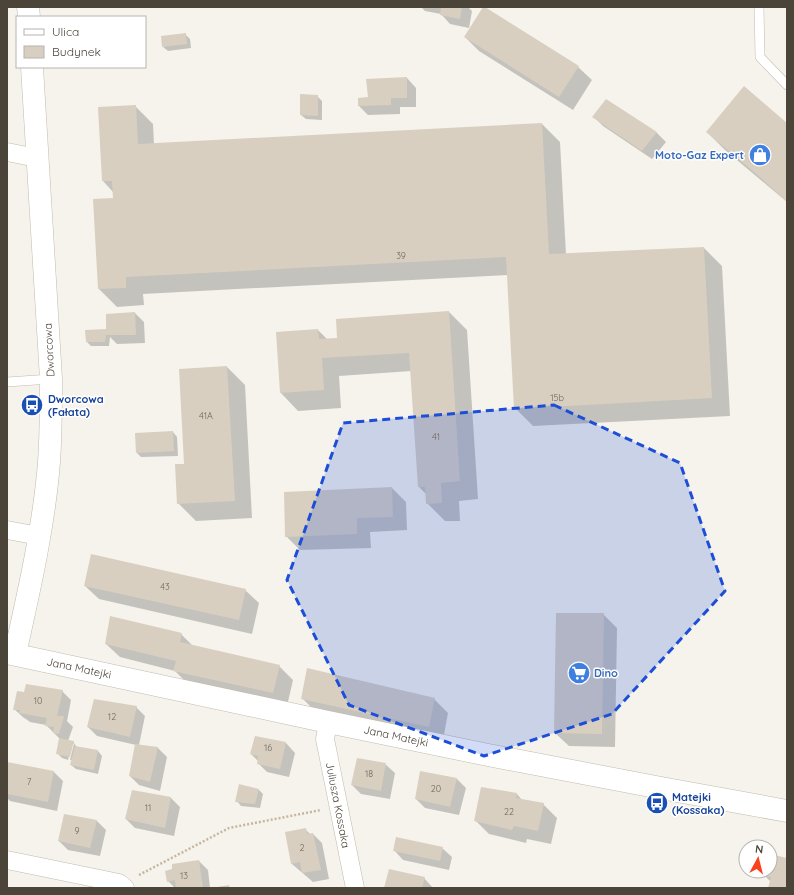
<svg xmlns="http://www.w3.org/2000/svg" width="794" height="895" viewBox="0 0 794 895" font-family="Quicksand,sans-serif">
<style>
.shadow{fill:#0003}
.building{fill:#d8cfc1}
.lines{fill:none;stroke-linecap:round;stroke-linejoin:round}
.service-casing{stroke:#c2bbae;stroke-width:10}
.minor-casing{stroke:#c2bbae;stroke-width:19}
.tertiary-casing{stroke:#c2bbae;stroke-width:23}
.path{stroke:#c4b79f;stroke-width:2.5;stroke-dasharray:2 2;stroke-linecap:butt}
.service{stroke:#fff;stroke-width:9}
.minor{stroke:#fff;stroke-width:18}
.tertiary{stroke:#fff;stroke-width:22}
.marked{fill:#1d4ed8;fill-opacity:0.2;stroke:#1d4ed8;stroke-width:3;stroke-dasharray:8 5;stroke-linejoin:round}
.labels{text-anchor:middle;stroke-width:3;stroke-linejoin:round;paint-order:stroke}
.number-label{font-size:9px;fill:#6e675b}
.shop-label{font-size:11px;font-weight:bold;fill:#366cbe;stroke:#fff;text-anchor:end}
.street-label{font-size:11px;fill:#4b4439;stroke:#fff}
.transit-label{font-size:11px;font-weight:bold;fill:#164399;stroke:#fff;text-anchor:start}
</style>
<rect width="100%" height="100%" fill="#f6f3ec"/>
<path class="shadow" d="M421,7h47l4,4 -3,17 -19,-4 -9,-10 -16,-3z
M185,34l5,5 1,9 -23,3 -5,-4z
M465,37l113,30 14,13 -19,30 -94,-59z
M407,78l9,10v19h-16v7l-32,1 -9,-9 10,-8z
M317,96l5,5v19l-16,-1 -5,-4z
M606,100l51,33 9,9 -14,17 -49,-33 -9,-9z
M135,106l18,18 1,20 388,-20 18,18 6,113 138,-7 18,18 8,150 -197,10 -18,-18 -7,-133 -365,19 1,11 -27,2 -18,-18 15,-90 -1,-7 -10,-11z
M787,124v78l-62,-52 -18,-18z
M449,312l18,18 11,169 -19,2 1,20h-15l-18,-18v-8l-8,-8 -8,-116 -72,5 2,32 -43,3 -17,-18 -4,-60 41,-3 10,10 10,-1z
M135,313l9,9 1,21 -28,1 -7,-7 -1,9h-18l-4,-4z
M227,367l18,18 7,133 -56,3 -18,-18z
M173,432l4,5 1,19 -37,1 -4,-4 -1,-19z
M392,488l14,14 1,28 -37,2 1,16 -71,2 -14,-14z
M85,586l160,4 14,13 -7,31 -153,-35z
M603,614l14,14 -2,119 -46,-1 -14,-13z
M181,634l12,12 86,20 14,14 -6,26 -99,-22 -13,-13 -55,-14 -14,-13z
M62,691l9,9 -4,21 6,6 -5,14 5,1 4,5 21,4 4,5 -4,18 -22,-5 -5,-4 1,-5h-2l4,-16h-2l-4,16 -6,-2 -4,-4 2,-15 -14,-14 -16,-3 -4,-3 -2,-1 -10,-9 11,-16z
M302,698l132,1 14,14 -5,27 -127,-28z
M136,707l9,9 -6,29 19,3 9,9 -7,34 -21,-6 -9,-9 6,-31 -39,-9 -9,-9z
M256,737l30,6 9,10 -6,24 -22,-5 -9,-9v-2l-7,-7z
M7,763l47,9 9,9 -6,30 -47,-10 -3,-3z
M385,764l10,9 -5,26 -29,-5 -9,-9z
M457,779l9,9 -7,27 -34,-7 -9,-9z
M240,785l19,5 4,4 -3,14 -19,-2 -4,-5z
M133,791l38,7 9,9 -6,29 -39,-8 -9,-9z
M517,794l5,6 21,4 14,14 -6,26 -24,-5 -1,4 -37,-9 -14,-14z
M97,821l9,9 -6,26 -32,-6 -9,-9z
M305,829l5,5h3l9,9 7,36 -16,3 -21,-18z
M442,848l10,9 -3,13 -46,-10 -9,-10z
M787,859v29h-18l2,-6 -7,-7v-4h6v-8z
M199,861l9,9 2,18h-35l-7,-7z
M424,878l9,10h-48z"/>
<path class="building" d="M441,7h21l-2,12 -20,-4z
M483,7h2l94,59 -20,31 -95,-60z
M186,33l1,11 -25,3 -1,-11z
M407,77v21h-16v7l-33,1v-8l10,-1 -2,-18z
M744,86l43,37v79l-26,-24 -55,-46z
M300,94l18,1v21l-18,-1z
M606,99l51,33 -15,19 -50,-34z
M136,105l2,39 404,-21 7,131 155,-7 8,151 -198,11 -8,-152 -380,20v11l-28,1 -5,-90 20,-1 -1,-17h-10l-4,-74z
M449,311l11,170 -19,2 1,20 -16,1 -1,-17h-7l-9,-134 -87,5 2,32 -44,3 -4,-61 42,-3 1,10 18,-1 -1,-19z
M135,312l1,23h-30l-1,7h-19l-1,-12 21,-1v-15z
M227,366l8,135 -58,3 -2,-40h9l-5,-95z
M173,431l1,20 -38,2 -1,-20z
M392,487l1,30 -36,1v16l-72,3 -1,-45z
M91,554l155,35 -7,31 -155,-34z
M556,613h48l-2,121 -48,-1z
M110,616l72,17 -2,9 100,23 -7,28 -100,-22 3,-10 -71,-17z
M307,668l128,30 -6,29 -128,-28z
M26,684l37,6 -6,26h7l-5,18 -6,-1 1,-6 -9,-1 2,-8 -28,-5 1,-3h-7l4,-19 7,1z
M94,699l43,7 -7,31 -43,-10z
M255,736l31,6 -6,27 -23,-5 1,-8 -8,-2z
M59,738l15,3 -4,16 -14,-3z
M135,744l23,3 -8,35 -21,-6z
M75,746l23,4 -4,20 -24,-5z
M357,758l29,5 -5,28 -30,-6z
M7,762l47,9 -6,31 -41,-8z
M420,771l37,7 -7,29 -35,-8z
M239,784l20,5 -4,15 -20,-2z
M481,787l36,6 -1,5 28,5 -6,28 -24,-5 -2,4 -38,-9z
M132,790l39,7 -6,31 -40,-9z
M64,814l33,6 -7,28 -32,-7z
M306,828l1,6 6,-1 8,37 -19,3 -2,-11 -9,2 -6,-32z
M396,837l47,10 -3,14 -47,-10z
M774,855l13,3v30h-19l3,-11 -9,-2 1,-4h7v-9h3z
M199,860l4,28h-27l-1,-8 -8,2 -2,-11 7,-2v-5z
M389,869l36,8 -3,11h-38z
M229,885l1,3h-13v-1z"/>
<g class="lines">
<g class="service-casing">
<path id="service" d="M759,7l1,50 27,28
M7,382l44,-3"/>
</g>
<g class="minor-casing">
<path id="minor" d="M7,152l30,6
M7,530l32,6
M328,722l-3,17 30,149
M7,860l112,23 6,5"/>
</g>
<g class="tertiary-casing">
<path id="tertiary" d="M28,7l1,10
M7,653l321,69 160,33 173,33 126,23
M15,654c14,-63 29,-128 34,-192 2,-28 2,-55 2,-83l-19,-312"/>
</g>
<path class="path" d="M139,875l90,-47 92,-18"/>
<use href="#service" class="service"/>
<use href="#minor" class="minor"/>
<use href="#tertiary" class="tertiary"/>
</g>
<path class="marked" d="M554,405l126,58 45,128 -113,123 -128,42 -135,-51 -62,-125 56,-157z"/>
<defs>
<g id="shop-disc" transform="scale(1.15)"><circle r="9.5" fill="#3f7fe0" stroke="#fff"/><path d="M-5-2.5h2.3a2.7 3.5 0 0 1 5.4 0H5L5.5 6h-11ZM-1.5-2.5h3a1.5 2.3 0 0 0-3 0Z" fill="#fff"/></g>
<g id="bus-disc" transform="scale(1.15)"><circle r="9.5" fill="#1a4fb4" stroke="#fff"/><path d="M-5-6H5V4H4V6H2V4H-2V6H-4V4H-5ZM-3.5-4V0h7V-4ZM-3.5 1.2v1.5H-2V1.2ZM2 1.2v1.5H3.5V1.2Z" fill="#fff"/></g>
<g id="supermarket-disc" transform="scale(1.15)"><circle r="9.5" fill="#3f7fe0" stroke="#fff"/><path d="M-6-5.5h2.5l.6 2H6L4.5 2H-2.5L-4.4-4H-6ZM-1.5 3.2a1.3 1.3 0 1 0 .1 0ZM3 3.2a1.3 1.3 0 1 0 .1 0Z" fill="#fff"/></g>
</defs>
<g fill-rule="evenodd">
<use href="#shop-disc" x="760" y="155"/>
<use href="#bus-disc" x="32" y="405"/>
<use href="#supermarket-disc" x="579" y="673"/>
<use href="#bus-disc" x="657" y="803"/>
</g>
<g class="labels">
<g class="number-label">
<text x="401" y="259">39</text>
<text x="557" y="401">15b</text>
<text x="206" y="419">41A</text>
<text x="436" y="440">41</text>
<text x="165" y="590">43</text>
<text x="38" y="704">10</text>
<text x="112" y="720">12</text>
<text x="268" y="751">16</text>
<text x="369" y="777">18</text>
<text x="29" y="785">7</text>
<text x="436" y="792">20</text>
<text x="148" y="811">11</text>
<text x="509" y="815">22</text>
<text x="77" y="834">9</text>
<text x="302" y="851">2</text>
<text x="184" y="879">13</text>
</g>
<g class="shop-label">
<text x="744" y="159">Moto-Gaz Expert</text>
<text x="594" y="677" text-anchor="start">Dino</text>
</g>
<g class="street-label">
<text transform="translate(49 350) rotate(-93)" y="4">Dworcowa</text>
<text transform="translate(79 668) rotate(12)" y="4">Jana Matejki</text>
<text transform="translate(396 736) rotate(12)" y="4">Jana Matejki</text>
<text transform="translate(338 805) rotate(79)" y="4">Juliusza Kossaka</text>
</g>
<g class="transit-label">
<text x="48" y="403">Dworcowa<tspan x="48" dy="13">(Fałata)</tspan></text>
<text x="672" y="801">Matejki<tspan x="672" dy="13">(Kossaka)</tspan></text>
</g>
</g>
<rect width="794" height="895" fill="none" stroke="#4b4439" stroke-width="16"/>
<rect x="16" y="16" width="130" height="52" fill="#ffffff" stroke="#b7b4b0"/>
<rect x="24" y="29" width="20" height="6" fill="#ffffff" stroke="#b7b4b0"/>
<text x="52" y="36" font-size="12" fill="#4b4439">Ulica</text>
<rect x="24" y="46" width="20" height="12" fill="#d8cfc1" stroke="#b7b4b0"/>
<text x="52" y="56" font-size="12" fill="#4b4439">Budynek</text>
<g transform="translate(758 859) rotate(7)"><circle r="19" fill="#ffffff" stroke="#b7b4b0"/>
<path d="M0-3L7 15L0 10L-7 15Z" fill="#fc3f1d"/>
<text y="-6" font-size="11" font-weight="bold" text-anchor="middle" fill="#4b4439">N</text>
</g>
</svg>
